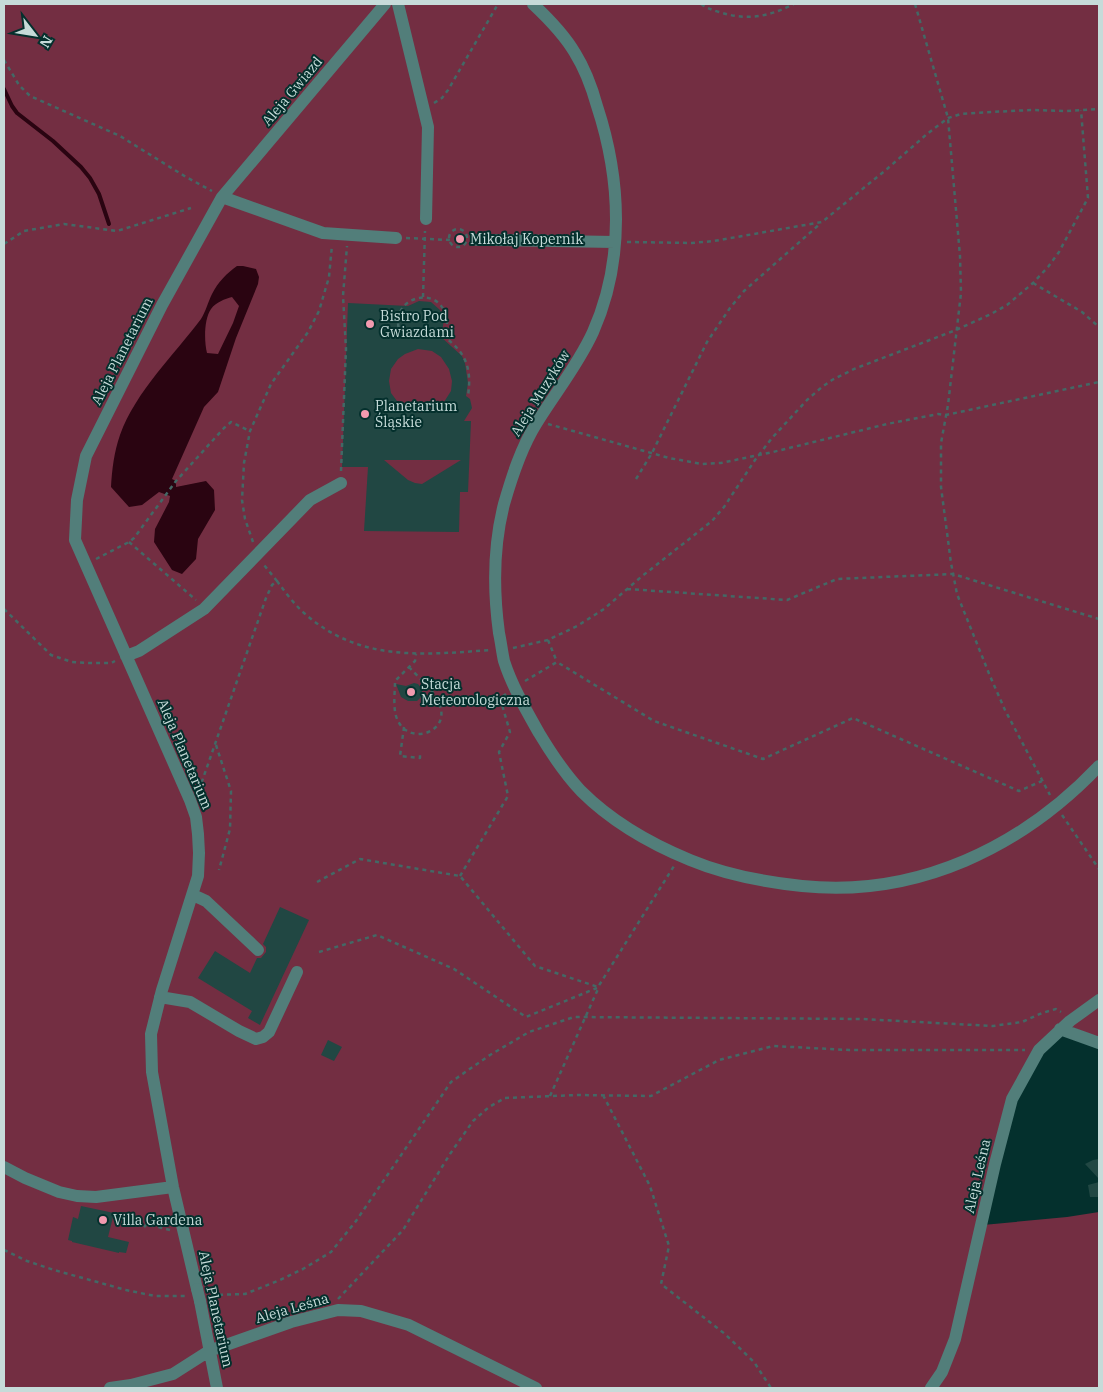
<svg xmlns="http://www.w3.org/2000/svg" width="1103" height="1392" viewBox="0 0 1103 1392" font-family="'IBM Plex Serif',serif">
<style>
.green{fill:#732e42}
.water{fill:#2a0411;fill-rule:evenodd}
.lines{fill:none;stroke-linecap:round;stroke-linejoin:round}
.stream{stroke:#2a0411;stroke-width:4}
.building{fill:#214743;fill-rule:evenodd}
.path{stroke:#436865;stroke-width:2.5;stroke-dasharray:4 4;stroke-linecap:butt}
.minor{stroke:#527e7a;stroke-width:12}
.minor-bridge{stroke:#527e7a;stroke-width:12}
.poi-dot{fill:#f29aaf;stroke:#04302d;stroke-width:2}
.labels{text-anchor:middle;stroke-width:4;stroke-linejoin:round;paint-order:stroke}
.street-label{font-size:14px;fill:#c6dbd9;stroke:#04302d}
.poi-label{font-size:14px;fill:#c6dbd9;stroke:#04302d;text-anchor:start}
</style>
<rect width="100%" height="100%" fill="#04302d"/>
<path class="green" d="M4,4h1095v1034l-35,-14 -54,78 -27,123 84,-8 32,-5v176h-1095z"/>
<path class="water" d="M237,266h6l13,3 3,8 -1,7 -22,54 -18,54 -14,15 -32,72 4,2v6l30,-6 8,9 1,20 -17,29 -2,20 -14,15 -10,-4 -18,-28 1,-13 14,-27 1,-6 -11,-4 -17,13 -13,2 -18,-20c1,-17 3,-35 9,-52 16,-44 54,-80 81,-116 5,-8 7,-17 11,-25 6,-12 15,-21 25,-28zM232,297l7,9 -6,17 -15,31 -11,-1c-3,-12 -3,-34 4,-44 5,-7 14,-10 21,-12z"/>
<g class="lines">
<path class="stream" d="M4,89l8,17 5,7 36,28 28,26 9,11 9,16 10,30"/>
</g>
<path class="building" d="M419,301l12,1 9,8 4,10 -3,17 21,19 3,7 3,20 -2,13 4,3 2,9 -8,13h7l-3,71h-8l-1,40 -95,-1 4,-64h-26l6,-164 60,3zM418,349l14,2 9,6 8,12 3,12 -1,10 -7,11 -7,6 -6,3 -10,2 -10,-2 -11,-6 -9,-12 -2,-12 2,-12 7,-10 7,-5zM384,460h77l-39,24 -7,-1 -7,-3z
M396,684l10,2 8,-3 4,1 4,5v7l-5,5h-9l-7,-4z
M280,907l29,13 -49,105 -12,-7 4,-7 -54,-33 17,-27 35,22 7,-15h4l5,-6v-5l-3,-3z
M328,1040l14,7 -8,14 -13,-6z
M1099,1159v20l-14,-15 8,-4z
M1099,1182v15h-9l-2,-12z
M81,1206l33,7 -6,24 21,5 -3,11 -7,-1v1l-47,-11v-1l-4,-1 5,-23 5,2z"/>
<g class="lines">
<path class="path" d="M701,4c6,4 11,6 18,8 28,9 49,5 75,-8
M915,4l33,114 12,138 1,37 -13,112 -7,38v44l10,76 6,31 33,82 15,34 45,85
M4,60l15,25 11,11 90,40 66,41 26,14
M434,103l8,-5 6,-8 50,-86
M449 238a9 9 0 1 1 18 0a9 9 0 1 1-18 0Z
M406,238l44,2
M627,242l65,1 22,-2 108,-19 65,-53 40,-35 21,-16 13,-4 30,-2 40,-2 36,1 32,-2
M4,244l20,-13 40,-7 53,7 74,-23
M1033,283l49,29 17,15
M423,297l2,-66
M401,335c-16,-37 38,-53 45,-18 2,7 1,13 -3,19 23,16 29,32 25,60
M548,424l121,34 33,6 19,-1 52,-11 114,-28 51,-10 8,1 153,-33
M341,471l5,-122 -3,-53 4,-50
M636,479l16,-26 55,-111 23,-34 14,-17 77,-68
M129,542l67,58
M253,542l-8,-23 -3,-19 2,-37 6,-32 21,-47 37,-52 11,-21 10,-34 3,-32
M96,559l33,-17 5,-4 42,-57 48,-53 7,-6 19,9
M277,581c8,11 17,23 27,32 55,49 118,42 186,37
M627,589l160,11 50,-21 116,-5 146,45
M4,609l47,46 21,7 17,1h22l4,-2
M548,640l9,22
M513,648l35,-8 29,-14 16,-10 11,-7 37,-32 71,-56 12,-14 31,-47 17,-22 35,-38 15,-13 10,-7 22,-11 102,-39 35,-16 16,-9 26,-22 15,-16 11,-15 29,-54 -7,-88
M409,667c10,11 27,25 31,39 10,28 -35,41 -44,10 -3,-11 -1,-24 -1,-35l20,-20 1,-7
M525,681l32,-19 97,59 109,38 90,-41 166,73 23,-10
M404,727l-4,29 20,2v-6
M216,745l15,46 -1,38 -11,41
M199,790l67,-192 6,-13 5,-4 -13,-16
M1062,815l37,54
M460,876l48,-80 -9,-44 11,-20 -10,-34 6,-4
M317,882l43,-23 100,17 75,90 63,21 76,-121
M319,952l58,-17 77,34 72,48 71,-29
M603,1095l47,91 19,60 -8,38 64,50 29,28 17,26
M550,1096l48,-107
M144,1227l3,-3 23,6
M4,1250l23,11 27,9 72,20 29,6h33
M211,1295l34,-1 35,-14 23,-11 28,-17 25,-31 95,-139 39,-27 39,-23 45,-15 288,2 131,7 29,-4 20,-9 14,-4 5,3
M338,1299l65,-69 47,-76 23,-33 16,-14 16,-9 72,-3 74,1 68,-36 54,-14 76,4h176"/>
<path class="minor" d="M398,4l30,123 -2,92
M533,4c16,15 31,30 42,49 10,16 17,35 22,53 24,73 28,154 -4,226 -15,33 -38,61 -57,92 -15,24 -24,52 -32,80 -11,43 -11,85 -5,129 2,9 3,19 5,28 8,25 22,49 35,72 12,20 25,40 42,58 30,30 70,53 109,69 36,15 74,22 112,26 115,12 220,-39 297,-120
M222,197l101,36 73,5
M477,240h14
M493,240l122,2
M126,656l13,-5 65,-42 106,-109 31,-17
M193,895l13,6 52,49
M160,997l30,5 49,29 17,8 7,-2 6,-5 28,-60
M1060,1029l39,14
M4,1167l21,11 34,14 18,4 19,1 77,-10
M197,1289l-24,-102 -21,-115 -1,-38 11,-44 36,-114 1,-23 -1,-19 -2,-17 -6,-17 -115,-260 2,-40 9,-44 76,-151 60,-108 163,-193
M200,1301l17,87
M110,1388l21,-3 42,-11 36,-23 82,-29 47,-12 23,1 48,14 127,63
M931,1388l11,-16 13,-33 40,-175 17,-65 27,-49 31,-29 29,-21"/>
<path class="minor-bridge" d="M197,1289l3,12"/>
</g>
<g class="poi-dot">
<circle cx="460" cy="239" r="5"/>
<circle cx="370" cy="324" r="5"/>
<circle cx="365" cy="414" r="5"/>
<circle cx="411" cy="692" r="5"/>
<circle cx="103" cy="1220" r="5"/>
</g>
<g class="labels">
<g class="street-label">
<text transform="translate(292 91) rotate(-50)" y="5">Aleja Gwiazd</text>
<text transform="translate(122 351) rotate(-63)" y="5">Aleja Planetarium</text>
<text transform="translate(540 393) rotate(-58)" y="5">Aleja Muzyków</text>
<text transform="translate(185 754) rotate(67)" y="5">Aleja Planetarium</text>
<text transform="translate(977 1176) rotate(-77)" y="5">Aleja Leśna</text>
<text transform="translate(292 1308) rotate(-16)" y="5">Aleja Leśna</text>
<text transform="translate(216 1309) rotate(78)" y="5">Aleja Planetarium</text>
</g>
<g class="poi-label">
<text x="470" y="244">Mikołaj Kopernik</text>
<text x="380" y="321">Bistro Pod<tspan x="380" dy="16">Gwiazdami</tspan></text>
<text x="375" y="411">Planetarium<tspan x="375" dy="16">Śląskie</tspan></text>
<text x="421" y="689">Stacja<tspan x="421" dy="16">Meteorologiczna</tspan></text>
<text x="113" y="1225">Villa Gardena</text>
</g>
</g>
<rect width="1103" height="1392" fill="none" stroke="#c6dbd9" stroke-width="10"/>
<g transform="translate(35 35) rotate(121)" stroke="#04302d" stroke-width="4" paint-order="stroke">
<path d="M0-4L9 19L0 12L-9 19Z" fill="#c6dbd9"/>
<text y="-8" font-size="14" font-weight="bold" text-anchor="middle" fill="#c6dbd9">N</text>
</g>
</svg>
